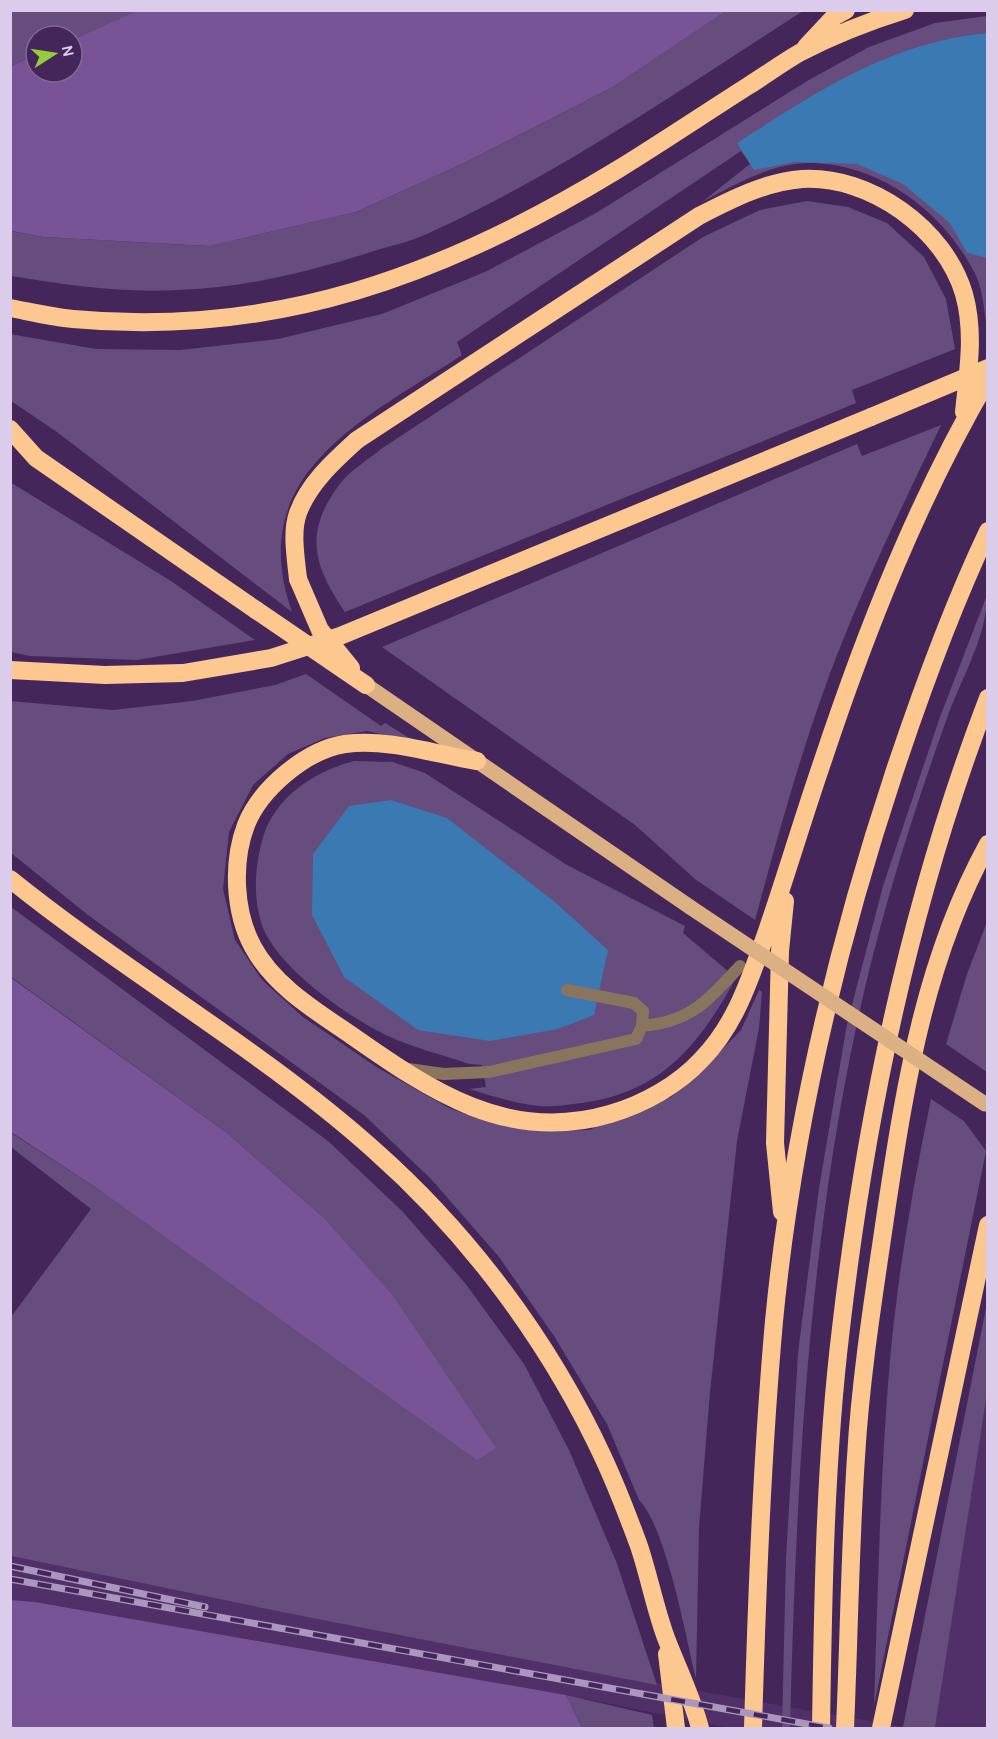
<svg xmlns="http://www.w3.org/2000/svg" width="998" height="1739" viewBox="0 0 998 1739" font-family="Karla,sans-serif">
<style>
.built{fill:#513069}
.green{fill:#674c7e}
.forest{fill:#785395}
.water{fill:#3b79b2}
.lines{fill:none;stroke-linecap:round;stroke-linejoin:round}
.service{stroke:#89745e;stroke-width:12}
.primary{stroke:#dbb082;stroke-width:15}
.motorway{stroke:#fcc88f;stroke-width:18}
.rail-casing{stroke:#ab96bd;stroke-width:7}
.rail{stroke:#44265b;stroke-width:4.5;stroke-dasharray:14;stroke-linecap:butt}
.primary-bridge{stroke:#dbb082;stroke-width:15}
.motorway-bridge{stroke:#fcc88f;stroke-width:18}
</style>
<rect width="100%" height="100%" fill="#44265b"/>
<path class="built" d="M987,1393v335h-52l49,-319z
M10,1556l569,114 330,58h-179l-164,-33 -531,-93 -24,-2z"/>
<path class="green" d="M11,11h128l-67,29v-4h-36v19l-25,11z
M726,11h77c-122,78 -242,162 -374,222 -16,8 -35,12 -52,17 -64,21 -132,38 -200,40 -56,3 -111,-5 -166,-14l-1,-45 34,6 165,9 147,-34 108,-49 149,-76z
M987,16v311c-3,-15 -4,-35 -10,-49 -30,-64 -96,-115 -169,-115 -39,1 -73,22 -106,39l48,-38 -9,-13 -284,191 5,13c-97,64 -219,118 -170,257l-235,-180 -46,-31 -1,-67 86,15 84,1 98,-11 104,-25 103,-42 111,-59 211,-132 62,-34 66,-24z
M807,201l41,6 39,16 37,34 22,42 9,50 -103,41 4,13 -511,209c-31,-46 -42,-78 -6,-127 10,-14 29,-25 42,-36l322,-212 57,-27z
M941,425c-40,84 -81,167 -113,254 -29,79 -51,160 -73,241l-60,-41 -60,-54 -253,-178 475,-203 5,12z
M10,482l161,99 84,59 -118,20 -107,-4 -19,-4z
M987,595c0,43 -27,85 -41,126 -36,100 -68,203 -90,307 -49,230 -60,466 -66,700h-8l4,-169 12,-206 21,-165 28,-164 36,-138 57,-169z
M306,674l75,52 4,-3 29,18 -47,-10 -42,7 -37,16 -35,31 -24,47 -6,57 12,51 27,40 41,37 75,51 71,40 40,14 47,9 53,-1 82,-33 24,-20 46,-47 18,-40 3,2 -3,36 -22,113 -27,251 -11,136 -3,151c-10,-41 -30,-152 -57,-179l-32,-76 -53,-88 -55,-79 -68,-78 -67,-64 -276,-200 -77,-62 -1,-152 103,9 79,-9 83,-16z
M354,761l39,1 32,11 142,92 118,61 -2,7 53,45c-37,67 -74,114 -154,125 -16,2 -34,5 -51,2 -21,-3 -42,-10 -62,-16l17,-2 -4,-22 -12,-1c-27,-9 -56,-16 -82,-28 -39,-18 -115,-71 -127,-114 -8,-27 -6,-55 1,-81 11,-43 51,-69 92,-80z
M11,907l317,234 74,70 63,72 59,81 45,86 47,111 41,124 -365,-71 -281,-58v-239l80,-108 -80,-62 -1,-15 94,61 219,24 -96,-84 -216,-156z
M987,922v150l-41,-28 21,-70z
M931,1099l33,22 22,30 -112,555c4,-116 6,-231 16,-346 8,-88 23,-175 41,-261z
M987,1303v90l-52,335 -32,-1z
M566,1695l86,20 2,13h-72z"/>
<path class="forest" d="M139,10h587v1l-113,76 -149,76 -108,49 -147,34 -165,-9 -33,-6v-165l25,-11v17h36v-32z
M10,977l217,156 96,84 70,79 103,152 -19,12 -373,-267 -93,-61z
M11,1600l24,2 531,93 16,33h-571z"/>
<path class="water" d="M987,33v225l-20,-5 -17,-30 -47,-39 -46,-20 -62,-2 -41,8 -17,-27c81,-52 152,-100 250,-110z
M391,800l56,18 109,85 52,47 -14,65 -36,14 -68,12 -72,-11 -74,-53 -32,-62 1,-61 36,-48z"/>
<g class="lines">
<path class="service" d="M642,1026c49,-4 65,-25 98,-60
M408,1069l36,5 45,-2 147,-33 6,-13 1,-15 -9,-8 -67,-13"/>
<path class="primary" d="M366,685l324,222"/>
<path class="motorway" d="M806,47l29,-31 11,-6
M10,308c21,4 42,9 63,11 203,19 373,-45 544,-149 44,-27 87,-56 131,-84 18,-11 35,-24 53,-34 33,-17 69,-31 104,-42
M10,429l26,29 220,152
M298,579c-2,-20 -7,-47 0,-66 11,-30 36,-52 59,-73l342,-224c33,-17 66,-34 103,-37 68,-4 143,50 162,115 11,39 4,78 0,118
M10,670l95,5 78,-2 88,-15 69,-22 531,-219
M477,761c-42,-7 -90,-23 -132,-17 -39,6 -85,45 -99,81 -14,37 -12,87 7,122 21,39 63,64 98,88 80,56 157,109 259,79 34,-10 68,-29 92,-55 34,-35 48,-80 64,-125 20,-58 37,-116 57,-174 44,-132 95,-261 165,-381
M10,879c118,95 251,170 364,271 95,84 175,191 229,307 13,28 25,59 36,89 10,30 16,62 27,92 12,31 26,59 34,90
M782,1212l-7,-69 5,-192 5,-50
M667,1654l9,74
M753,1728c4,-135 9,-271 21,-407 18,-186 61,-370 120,-548 27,-81 57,-164 94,-242
M821,1728c2,-132 4,-268 20,-400 25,-215 69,-427 147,-630
M845,1728c4,-90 5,-181 11,-271 5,-85 19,-169 31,-252 19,-126 39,-248 101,-361
M881,1728l107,-503"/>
<g class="rail-casing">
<path id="rail" d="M10,1566l195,41
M10,1579l819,149"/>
</g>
<use href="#rail" class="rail"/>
<path class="primary-bridge" d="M690,907l295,197"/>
<path class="motorway-bridge" d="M871,417l117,-49
M298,579l22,51 31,38
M256,610l110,75"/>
</g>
<rect width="998" height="1739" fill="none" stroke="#dccceb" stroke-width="24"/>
<g transform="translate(54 54) rotate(78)"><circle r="28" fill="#44265b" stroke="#816895" stroke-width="1.5"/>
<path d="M0-4.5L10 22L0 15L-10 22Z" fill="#94cc3c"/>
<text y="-9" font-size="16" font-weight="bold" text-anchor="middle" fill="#dccceb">N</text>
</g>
</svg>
